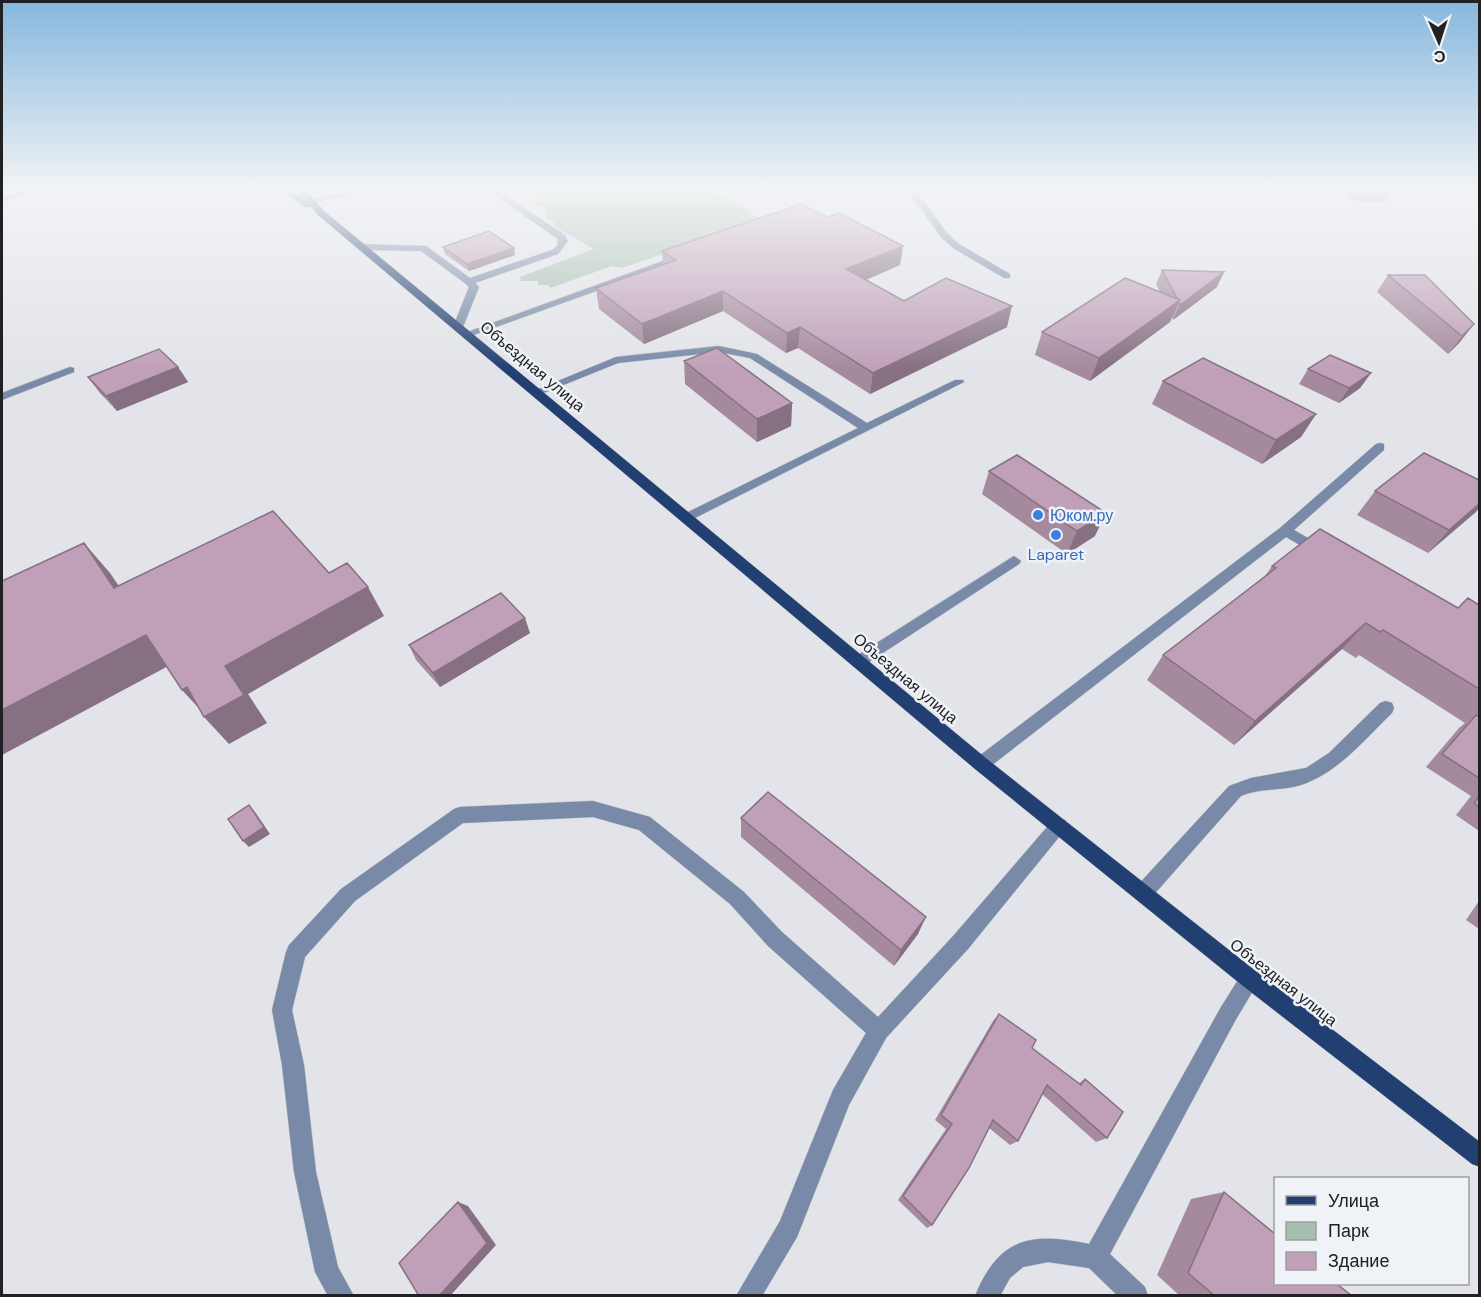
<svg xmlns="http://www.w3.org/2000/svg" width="1481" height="1297" viewBox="0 0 1481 1297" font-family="'DM Sans',sans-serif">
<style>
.green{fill:#a8bfaf}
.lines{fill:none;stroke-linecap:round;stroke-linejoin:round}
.minor-casing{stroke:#bfc1c5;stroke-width:1}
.major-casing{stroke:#bfc1c5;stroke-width:1}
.minor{fill:#788aa7;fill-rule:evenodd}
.major{fill:#213f70;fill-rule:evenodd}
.wall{fill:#a58a9e}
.shaded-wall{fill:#867081}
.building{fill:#c0a0b8;stroke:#867081;stroke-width:1.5}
.shop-dot{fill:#3f7fe0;stroke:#eff2f6;stroke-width:2}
.labels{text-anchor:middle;stroke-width:5;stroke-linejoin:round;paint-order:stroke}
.street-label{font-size:16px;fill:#212123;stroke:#eff2f6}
.shop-label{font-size:16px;fill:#366cbe;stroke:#eff2f6;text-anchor:start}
</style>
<rect width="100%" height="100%" fill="#e2e4e9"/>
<path class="green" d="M527,188h179l40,21 6,5 28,16 -111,22 -47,16 -10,-2 -62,22 -2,-3h-10v-4h-17l-1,-4 74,-28 -37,-21 -3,-6 -7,-4 -1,-10 -12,-5 7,-4 -2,-3 -10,-3z"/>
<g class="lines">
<g class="minor-casing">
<path id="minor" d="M31,188h13l-42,14v-5z
M364,188h16l-69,15 -4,-2z
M484,188h10l71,47 3,6 -10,13 -83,29 4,4 -16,40 -5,3 -5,-3 16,-40 -3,-3 -45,-33 -59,-1 -4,-3 4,-3 64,2 44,32 82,-28 5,-4 1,-7z
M906,188h8l33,45 12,11 51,30v4h-6l-51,-30 -12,-11z
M682,254l5,3 -2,2 -214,77 -9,-2z
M719,346l38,8 110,69 88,-43h8l1,2 -277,140 -7,-4 2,-3 176,-87 -108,-70 -31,-6 -101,11 -77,31 -4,1 -6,-3 85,-35z
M70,367l4,1v4l-72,28v-7z
M1380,443l4,1v6l-90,80 33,19 2,3 -2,3h-10l-31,-18 -299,232 -6,2 -6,-2 -2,-5 2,-5 305,-231 96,-84z
M1014,556l7,5 -2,3 -156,102h-10l-3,-4 3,-4z
M1386,701l6,2 2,5 -2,5c-28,27 -53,59 -91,72 -20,6 -41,3 -60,11l-91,103 -7,3 -7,-3 -2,-6 2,-6 93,-101 22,-8 55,-10 23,-15 51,-50z
M593,801l57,16 94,75 38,40 96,85 76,-82 99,-115 6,-2 6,2 3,6 -100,123 -82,89 -37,67 -52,132 -35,59h-26l44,-75 53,-131 33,-57 -98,-87 -38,-42 -91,-74 -46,-13 -130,6 -108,78 -50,56 -13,53 12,55 12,107 22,95 16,29h-26l-13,-24 -21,-100 -12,-107 -10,-55 14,-58 3,-7 52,-56 113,-80 6,-2z
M1250,969l7,3 3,7 -25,42 -125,233 35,33 3,9h-30l-29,-28 -41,-6 -25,5 -13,11 -10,18h-25c24,-59 56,-64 114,-52l132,-237 22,-35z"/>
</g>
<g class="major-casing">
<path id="major" d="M277,188h10l19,12 -10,-12h8l20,23 663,548 270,213 223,170v25l-8,-3 -229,-178 -268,-217 -657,-554 -7,-8h-6z"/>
</g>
<use href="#minor" class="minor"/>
<use href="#major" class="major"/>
</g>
<path class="wall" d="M1340,188h53l1,1 -7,13 -33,-1z
M827,217l76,29 -3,19 -34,15 38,21 103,26 -137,67 -72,-46 -12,5 -63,-42 -79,33 -45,-35 -3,-21 67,-23 -1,-14z
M443,247l71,1 1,7 -46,16 -24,-17z
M1162,270l55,17 -44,33 -1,-3 -2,5 -80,59 -55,-26 7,-23 118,-40 -4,-8z
M1388,275l86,49 -14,18 -12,12 -71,-62z
M684,361l108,42 -1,23 -34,16 -72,-58z
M178,367l10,15 -71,29 -18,-19 -11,-15z
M1308,369l63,4 -11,15 -21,15 -40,-19z
M1163,381l153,33 -15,23 -39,27 -110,-60z
M989,471l106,65 -28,18 -85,-60z
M1479,480v28l-51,45 -71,-38 18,-24z
M1272,566l186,42 21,-3v226l-23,-16 15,-19 -45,-29 33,-39 6,-5 -106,-68 -3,3 -14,-9 -108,96 -87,-65 16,-25 102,-79z
M530,633l-90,54 -24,-27 -7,-15z
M741,818l177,116 -24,32 -153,-129z
M1479,901v28l-13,-9z
M999,1014l33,34 47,35 6,-4 22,59 -11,4 -54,-48 -24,47 -8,4 -21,-17 -57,97 -5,3 -29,-28 48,-71 -11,-9 58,-99z
M1224,1192l128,104h-172l-23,-21 34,-76z"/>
<path class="shaded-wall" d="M903,246l-3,19 -56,24 2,-20z
M514,248l1,7 -46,16 -2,-7z
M1224,272l-7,15 -44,33 7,-15z
M723,291v20l-79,33 -2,-20z
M1180,300l-10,22 -80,59 9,-23z
M1012,306l-5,21 -137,67 3,-21z
M1474,324l-14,18 -12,12 14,-18z
M800,327l-2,21 -12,5 1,-20z
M178,367l10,15 -71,29 -11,-15z
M1371,373l-11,15 -21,15 10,-15z
M792,403l-1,23 -34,16v-23z
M1316,414l-15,23 -39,27 14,-24z
M1479,504v4l-3,4 -48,41 21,-23z
M1106,513l-11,23 -28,18 10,-23z
M84,543l26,30 30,44 -26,-29z
M368,587l16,29 -136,78 19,29 -38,21 -25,-27 2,-1 -24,-26z
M525,618l5,15 -90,54 -7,-14z
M1366,623l-24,26 -108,96 21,-24z
M146,635l26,29 -170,91v-45z
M249,805l6,7 15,22 -21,13 -6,-6z
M926,917l-8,17 -24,32 7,-16z
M458,1202l10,4 28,39 -46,51h-11z"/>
<path class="building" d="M1360,188h33l1,1h-33z
M801,204l26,13 12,-4 64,33 -57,23 58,32 42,-23 66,28 -139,67 -73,-46 -13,6 -64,-42 -81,33 -46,-36 80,-28 -14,-9z
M489,231l25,17 -47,16 -24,-17z
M1162,270l62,2 -44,33 -1,-3 1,-2 -3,-2z
M1388,275h37l49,49 -12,12z
M1125,278l55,22 -81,58 -57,-26z
M717,348l75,55 -35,16 -73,-58z
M159,349l19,18 -72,29 -18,-19z
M1330,355l41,18 -22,15 -41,-19z
M1203,358l113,56 -40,26 -113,-59z
M1424,453l55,27v24l-30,26 -74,-39z
M1017,455l89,58 -29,18 -88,-60z
M273,511l56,62 18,-10 21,24 -143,79 19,29 -40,22 -17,-30 -5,3 -36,-55 -144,75v-129l82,-38 30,45z
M1320,529l138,79 10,-10 11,7v84l-96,-59 -3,2 -14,-9 -111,98 -92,-66 113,-87 -4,-2z
M501,593l24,25 -92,55 -24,-28z
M1476,715l3,2v61l-37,-24z
M768,792l158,125 -25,33 -160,-132z
M1479,796v11l-5,-4z
M249,805l15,22 -21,14 -15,-22z
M999,1014l37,26 -4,8 49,37 4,-6 38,33 -16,26 -60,-53 -29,56 -25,-21 -24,48 -37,57 -29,-29 49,-72 -11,-9z
M1224,1192l51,42v50h62l15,12h-137l-27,-23z
M458,1202l29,41 -48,53h-20l-20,-33z"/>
<linearGradient id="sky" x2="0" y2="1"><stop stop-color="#86b7dd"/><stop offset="0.51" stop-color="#f2f3f5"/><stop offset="1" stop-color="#f2f3f5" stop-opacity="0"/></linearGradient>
<rect width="1481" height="370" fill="url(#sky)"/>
<g class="shop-dot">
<circle cx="1038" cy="515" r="6"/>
<circle cx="1056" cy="535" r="6"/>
</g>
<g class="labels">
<g class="street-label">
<text transform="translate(533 366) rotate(40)" y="6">Объездная улица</text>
<text transform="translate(906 678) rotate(40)" y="6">Объездная улица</text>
<text transform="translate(1284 982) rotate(38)" y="6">Объездная улица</text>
</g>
<g class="shop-label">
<text x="1050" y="521">Юком.ру</text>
<text x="1056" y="560" text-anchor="middle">Laparet</text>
</g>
</g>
<rect width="1481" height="1297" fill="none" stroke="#212123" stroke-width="6"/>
<rect x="1274" y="1177" width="195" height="108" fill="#eff2f6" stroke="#9d9ea2" stroke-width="1.5"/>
<rect x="1286" y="1196" width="30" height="9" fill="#213f70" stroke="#9d9ea2" stroke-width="1.5"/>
<text x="1328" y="1207" font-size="18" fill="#212123">Улица</text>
<rect x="1286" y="1222" width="30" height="18" fill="#a8bfaf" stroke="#9d9ea2" stroke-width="1.5"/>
<text x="1328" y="1237" font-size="18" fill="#212123">Парк</text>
<rect x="1286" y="1252" width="30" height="18" fill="#c0a0b8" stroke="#9d9ea2" stroke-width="1.5"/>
<text x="1328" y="1267" font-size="18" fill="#212123">Здание</text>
<g transform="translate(1439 42) rotate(177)" stroke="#eff2f6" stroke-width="4.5" paint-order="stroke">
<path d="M0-4.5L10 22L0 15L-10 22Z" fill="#212123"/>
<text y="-9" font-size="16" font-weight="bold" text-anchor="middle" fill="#212123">С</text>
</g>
</svg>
